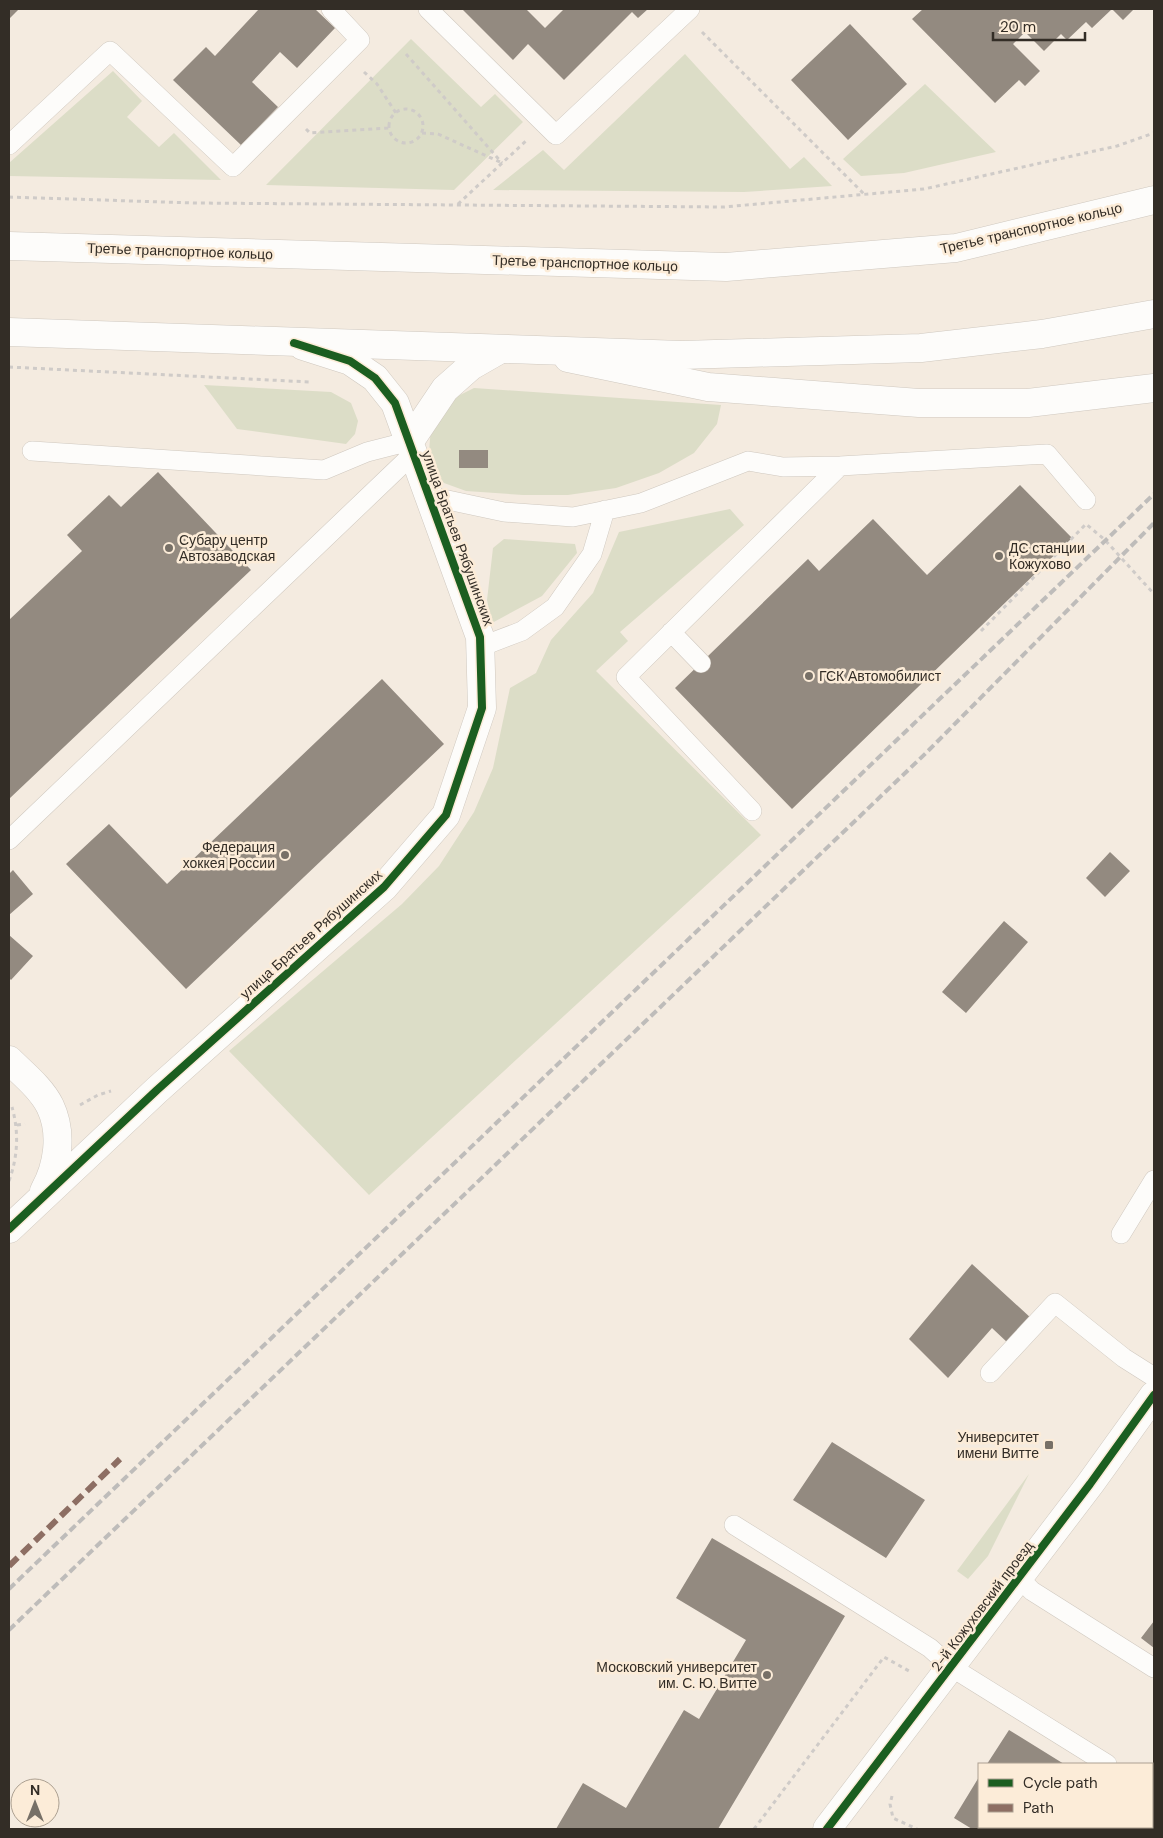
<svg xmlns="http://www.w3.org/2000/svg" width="1163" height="1838" viewBox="0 0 1163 1838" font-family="'DM Sans',sans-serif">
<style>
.green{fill:#dcddc7}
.building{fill:#938a80}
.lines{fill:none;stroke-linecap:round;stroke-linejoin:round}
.lane-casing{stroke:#cfc8bf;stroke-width:20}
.street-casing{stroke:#cfc8bf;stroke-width:29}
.secondary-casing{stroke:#cfc8bf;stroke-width:29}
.primary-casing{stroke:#cfc8bf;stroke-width:29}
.path{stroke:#cfcbc8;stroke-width:3;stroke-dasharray:4 4;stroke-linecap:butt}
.lane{stroke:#fdfcfa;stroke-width:19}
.street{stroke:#fdfcfa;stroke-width:28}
.secondary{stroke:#fdfcfa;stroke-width:28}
.primary{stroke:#fdfcfa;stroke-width:28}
.rail{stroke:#bebcba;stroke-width:4;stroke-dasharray:8 4;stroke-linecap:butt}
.quiet{stroke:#8d6e63;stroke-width:6;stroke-dasharray:12 6;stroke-linecap:butt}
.cycleway-casing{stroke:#fcecd8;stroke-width:11}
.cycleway{stroke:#1b5e20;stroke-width:8}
.poi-dot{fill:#777067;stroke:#fcecd8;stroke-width:2}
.labels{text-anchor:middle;stroke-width:5;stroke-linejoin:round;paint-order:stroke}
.street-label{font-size:14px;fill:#332d26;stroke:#fcecd8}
.poi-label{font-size:14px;fill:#332d26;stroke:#fcecd8;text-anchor:start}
</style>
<rect width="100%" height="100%" fill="#f4ebe0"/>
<path class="green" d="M411,39l70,68 14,-13 28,28 -69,68 -188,-5z
M685,54l105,115 14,-12 28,29 -88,6 -251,-2 50,-40 21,20z
M113,71l29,30 -15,16 32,30 15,-14 47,47 -212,-4v-13z
M925,84l71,68 -92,21 -43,3 -18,-17z
M204,385l127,7 20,11 7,18 -3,13 -9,10 -109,-15z
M474,388l247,17 -4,19 -23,29 -35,20 -43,15 -48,7h-45l-57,-4 -22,-8 -16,-18 3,-39 19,-26z
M730,509l14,16 -124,107 8,9 -32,30 165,164 -392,360 -140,-144 173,-147 37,-38 35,-54 19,-44 17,-80 26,-15 15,-33 42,-47 26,-61z
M504,539l71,5 2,9 -35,43 -50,27 -5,-23 6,-52z
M1029,1474l-41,82 -20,23 -11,-8z"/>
<path class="building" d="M9,9h10l-10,10z
M259,9h56l20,19 -38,40 -17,-16 -28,30 26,25 -37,38 -68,-65 33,-33 9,9z
M462,9h64l19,19 19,-19h84l-10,9 -6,-6 -68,68 -36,-36 -15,16z
M923,9h189l-20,19 -6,-6 -19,18 -6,-6 -17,17 -19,-19 -12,12 27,27 -15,15 -6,-6 -24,23 -83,-84z
M1112,9h22l-11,11z
M850,24l57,60 -59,56 -57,-60z
M459,450h29v18h-29z
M158,472l93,98 -242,229v-179l73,-69 -15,-16 42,-40 12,12z
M1020,485l52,53 -280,271 -117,-121 133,-129 11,12 54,-52 54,56z
M382,679l62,65 -258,245 -120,-125 43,-40 58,60z
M1110,852l20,19 -25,26 -19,-19z
M13,870l20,24 -24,21v-41z
M1004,921l24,21 -62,71 -24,-21z
M9,935l24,21 -22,24 -2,-2z
M972,1264l60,55 -23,25 -17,-16 -44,50 -39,-39z
M832,1442l93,58 -39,58 -93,-58z
M712,1538l133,78 -127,213h-162l27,-46 43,25 58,-98 15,9 47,-79 -70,-42z
M1154,1621v27l-13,-10z
M1009,1730l55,34h-77z
M979,1777v50h161l-2,2h-166l-18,-11z"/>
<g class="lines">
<g class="lane-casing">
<path id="lane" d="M428,9l128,126 134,-126
M9,145l101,-94 123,116 127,-127 -29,-31
M32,451l292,19 43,-18 43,-11
M429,496l75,16 69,5 68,-14 107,-42 35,6 57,-1 207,-12 39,46
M671,632l30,31
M480,647l42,-16 33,-24 37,-53 13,-44
M752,811l-126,-134 214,-211
M9,840l405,-387
M1121,1234l33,-54
M990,1373l65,-70 69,55 30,19
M734,1525l196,123 21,19 156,97
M1019,1578l13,13 122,77
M1152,1792l2,2"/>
</g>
<g class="street-casing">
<path id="street" d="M410,441l35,-52 26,-23 28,-16
M9,1060c14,14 32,28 41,46 13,27 8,60 -6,85
M9,1229l148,-139 227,-203 62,-72 36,-107 -2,-71 -85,-234 -20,-25 -25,-17 -47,-15
M827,1829l263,-345 64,-89"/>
</g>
<g class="secondary-casing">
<path id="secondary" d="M568,358l140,29 211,16h109l126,-15"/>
</g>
<g class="primary-casing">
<path id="primary" d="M9,246l717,21 230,-19 198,-48
M9,332l673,23 239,-7 121,-14 112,-20"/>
</g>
<path class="path" d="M702,32l162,162
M406,54l96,109
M364,72l13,12 19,29
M389 126a17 17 0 1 1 34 0a17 17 0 1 1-34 0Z
M306,129l4,4 79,-5
M422,133l16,1 62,28
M9,197l185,6 530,4 200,-18 193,-43 37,-13
M458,204l69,-64
M9,367l301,15
M981,631l105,-107 19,16 49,54
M80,1105l18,-10 13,-4
M17,1125l8,-1
M9,1181c9,-25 10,-49 3,-74
M892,1796l-2,8 3,14 24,11
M754,1829l130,-172 25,14"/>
<use href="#lane" class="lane"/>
<use href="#street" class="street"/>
<use href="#secondary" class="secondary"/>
<use href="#primary" class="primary"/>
<path class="rail" d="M9,1589l1145,-1095
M9,1630l917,-877 228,-230"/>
<path class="quiet" d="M9,1566l111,-107"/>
<g class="cycleway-casing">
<path id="cycleway" d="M9,1229l148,-139 227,-203 62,-72 36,-107 -2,-71 -85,-234 -20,-25 -25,-17 -56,-18
M827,1829l263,-345 64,-89"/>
</g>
<use href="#cycleway" class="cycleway"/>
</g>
<g class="poi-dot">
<circle cx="169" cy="548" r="5"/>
<circle cx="999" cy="556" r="5"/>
<circle cx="809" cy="676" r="5"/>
<circle cx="285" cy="855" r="5"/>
<rect x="1044" y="1440" width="10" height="10" rx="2.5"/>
<circle cx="767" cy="1675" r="5"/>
</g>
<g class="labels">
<g class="street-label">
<text transform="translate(1031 228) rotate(-13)" y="5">Третье транспортное кольцо</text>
<text transform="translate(180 251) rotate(2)" y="5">Третье транспортное кольцо</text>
<text transform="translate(585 263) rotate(2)" y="5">Третье транспортное кольцо</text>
<text transform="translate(458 538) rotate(70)" y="5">улица Братьев Рябушинских</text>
<text transform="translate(311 934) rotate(-42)" y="5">улица Братьев Рябушинских</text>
<text transform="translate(982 1606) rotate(-53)" y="5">2-й Кожуховский проезд</text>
</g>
<g class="poi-label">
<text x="179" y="545">Субару центр<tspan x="179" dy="16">Автозаводская</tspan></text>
<text x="1009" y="553">ДС станции<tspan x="1009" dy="16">Кожухово</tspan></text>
<text x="819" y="681">ГСК Автомобилист</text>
<text x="275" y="852" text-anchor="end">Федерация<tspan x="275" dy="16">хоккея России</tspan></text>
<text x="1039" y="1442" text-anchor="end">Университет<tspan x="1039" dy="16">имени Витте</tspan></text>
<text x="757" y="1672" text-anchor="end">Московский университет<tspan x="757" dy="16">им. С. Ю. Витте</tspan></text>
</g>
</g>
<rect width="1163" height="1838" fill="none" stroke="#332d26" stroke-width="20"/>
<rect x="978" y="1763" width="175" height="65" fill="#fcecd8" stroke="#aca091"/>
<rect x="988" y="1779" width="25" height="8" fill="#1b5e20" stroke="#aca091"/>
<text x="1023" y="1788" font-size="15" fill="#332d26">Cycle path</text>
<rect x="988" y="1804" width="25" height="8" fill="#8d6e63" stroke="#aca091"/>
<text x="1023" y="1813" font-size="15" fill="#332d26">Path</text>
<g transform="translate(35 1803)"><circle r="24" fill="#fcecd8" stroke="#aca091"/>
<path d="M0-4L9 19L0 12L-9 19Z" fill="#777067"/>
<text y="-8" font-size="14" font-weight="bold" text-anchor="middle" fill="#332d26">N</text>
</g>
<path d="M993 32v8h92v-8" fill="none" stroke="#332d26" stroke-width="2.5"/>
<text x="1000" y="32" font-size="15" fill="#332d26" stroke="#fcecd8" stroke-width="4" paint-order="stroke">20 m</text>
</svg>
